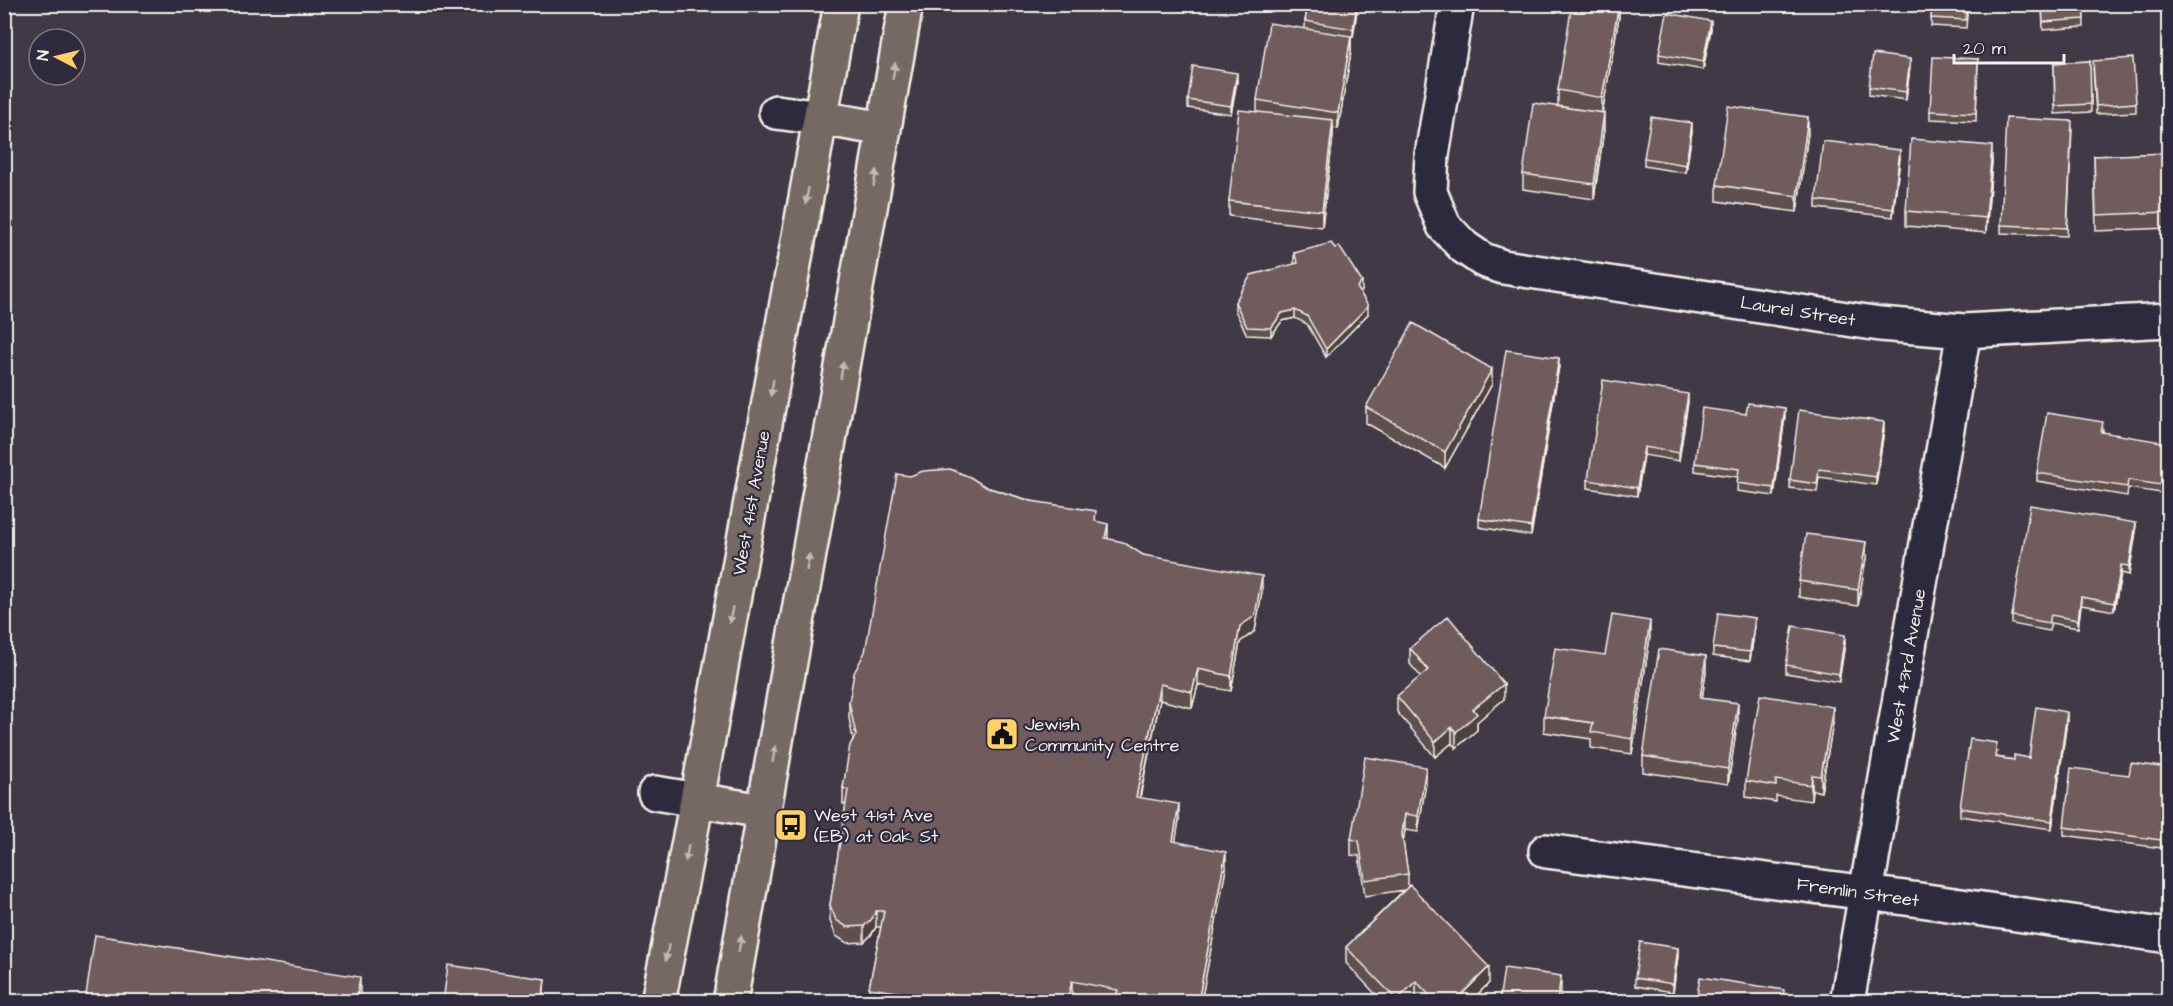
<svg xmlns="http://www.w3.org/2000/svg" width="2173" height="1006" viewBox="0 0 2173 1006" font-family="'Architects Daughter',sans-serif">
<style>
.lines{fill:none;stroke-linecap:round;stroke-linejoin:round}
.minor-casing{stroke:#f4f1e8;stroke-width:38}
.major-casing{stroke:#f4f1e8;stroke-width:38}
.minor{stroke:#2f2a3d;stroke-width:33}
.major{stroke:#756964;stroke-width:33}
.wall{fill:#5f4f50;stroke:#f4f1e8;stroke-width:1.5}
.shaded-wall{fill:#4e4041;stroke:#f4f1e8;stroke-width:1.5}
.building{fill:#6f5c5d;stroke:#f4f1e8;stroke-width:1.5}
.oneway{fill:#c1bbb3}
.labels{text-anchor:middle;stroke-width:4.5;stroke-linejoin:round;paint-order:stroke}
.street-label{font-size:18px;fill:#f4f1e8;stroke:#2f2a3d}
.poi-label{font-size:18px;fill:#f4f1e8;stroke:#2f2a3d;text-anchor:start}
</style>
<rect width="100%" height="100%" fill="#423947"/>
<filter id="ink" filterUnits="userSpaceOnUse"><feTurbulence type="fractalNoise" baseFrequency=".0167" numOctaves="2"/><feDisplacementMap in="SourceGraphic" scale="12" xChannelSelector="R" yChannelSelector="G"/><feConvolveMatrix kernelMatrix="1 2 1 2 8 2 1 2 1" color-interpolation-filters="sRGB"/></filter>
<g filter="url(#ink)">
<g class="lines">
<g class="minor-casing">
<path id="minor" d="M1457,4l-25,151 -2,37 14,34 20,21 19,13 20,7 377,57 84,7 204,-11
M776,112l45,6
M655,793l42,7
M1546,851l374,49 248,36
M1847,1002l117,-671"/>
</g>
<g class="major-casing">
<path id="major" d="M821,118l63,11
M697,800l66,11
M658,1002l39,-202 144,-796
M730,1002l176,-998"/>
</g>
<use href="#minor" class="minor"/>
<use href="#major" class="major"/>
</g>
<path class="wall" d="M1308,4h50l-5,33 -2,-1v16l-13,77 -5,-1v8l-11,91 -93,-11v-15l28,-89v-12l48,-71v-8z
M1619,4v13l-17,96 2,16 -10,70 -71,-10v-15l68,-62 -33,-6v-16z
M1648,4h28v5z
M1932,4h36l-2,24 -35,-2z
M2042,4h41l1,23 -41,3z
M1711,29l-8,41 -44,-8v-8z
M1978,59l-2,62 -46,-2v-8z
M2090,61l1,51 -36,2 -1,-51z
M1910,67l-4,33 -37,-5v-8z
M2093,69l43,34v9l-40,2z
M1237,81l-6,33 -43,-6v-8z
M2072,129l-5,107 -66,-3v-8z
M1692,131l-6,42 -42,-7v-8z
M1808,133l-11,79 -80,-11v-16z
M2169,153v75l-73,3 -2,-75z
M1900,158l-7,59 -77,-9v-8z
M1992,162l-6,71 -80,-7v-15z
M1294,253l68,38 -2,1 8,22 -42,43 -19,-33 -12,-6 -13,3 -11,15 -24,-1 -12,-25v-8l60,-38 -1,-2z
M1559,366l-28,170 -52,-9v-8z
M1492,384l-47,84 -79,-45v-16z
M1688,402l-9,59 -35,-6 -7,41 -49,-8v-8z
M1746,414l39,2 -11,80 -37,-5 1,-14 -43,-6v-8z
M1884,430l-8,55 -57,-8 -2,15 -27,-4v-8z
M2103,430v2l65,19 -7,42 -33,-5 -1,8 -90,-15v-8z
M986,487l110,34 12,18 35,16 119,36 -7,40 -15,11 -9,49 -33,-6 -6,23 -32,-8 -20,98 39,22 -4,22 51,26 -25,134h-104l-25,-6 -1,6h-202v-14l12,-61h-5l-5,8 -7,7 -17,1 -11,-7 -6,-15v-16l16,-100 -3,-1v-16l10,-49 -4,-21v-16z
M2136,531l-7,44 -8,-2 -7,38 -33,-6 -3,23 -27,-5 -2,8 -37,-7v-8z
M1866,558l-8,48 -59,-9v-16z
M1755,626l-5,35 -37,-5v-8z
M1650,637l-18,117 -41,-6v-9l-47,-7v-16l61,-61z
M1845,643l-6,39 -53,-9v-8z
M1410,648l94,51 -27,23v8l-21,18 -4,-5 -17,14 -38,-45v-16l24,-19 -11,-13z
M1706,672l-4,26 36,21 -10,65 -85,-12v-16z
M2067,720l-15,109 -92,-13v-8l37,-57 -1,6 18,3 15,-2z
M1833,723l-12,69 -9,-2 -1,11 -35,-5v6l-30,-5v-16z
M2169,768v28l-8,52 -97,-13v-8l65,-52z
M1426,783l-8,49 -13,-2 -2,12 5,32v13l81,96 -19,19h-50l-4,-5 -4,5h-29l-37,-39v-16l58,-57 -39,6 -6,-40 -8,-1v-16z
M1678,956l-5,36 -38,-6v-8z"/>
<path class="shaded-wall" d="M1357,4h1l-5,33v-8z
M1619,4v13l-17,97v-16z
M1711,21v8l-8,41v-8z
M1351,36v16l-13,77v-16z
M1910,59v8l-4,33v-8z
M1237,73v8l-6,33v-8z
M1604,113v16l-10,70v-15z
M1808,117v16l-11,79v-16z
M1333,120v16l-11,91v-16z
M1692,123v8l-6,42v-8z
M1992,146v16l-6,71v-15z
M1900,150v8l-7,59v-8z
M1362,282v9l-5,4v-8z
M1368,306v8l-42,43v-8z
M1295,310v8l-13,3 -11,15v-8l11,-15z
M1559,358v8l-28,170v-9z
M1492,369v15l-47,84v-16z
M1688,394v8l-9,59v-8z
M1785,408v8l-11,80v-8z
M1884,422v8l-8,55v-8z
M2168,443v8l-7,42v-8z
M1644,447v8l-7,41v-8z
M2136,523v8l-7,44v-9z
M1108,524v15l-3,-1z
M1866,542v16l-8,48v-16z
M2121,565v8l-7,38v-8z
M1262,576v15l-7,40 -15,11 -9,49v-15l9,-50z
M2081,597v8l-3,23v-8z
M1755,618v8l-5,35v-9z
M1650,621v16l-18,117v-15z
M1845,635v8l-6,39v-8z
M1706,656v16l-6,41v-15z
M1198,669v16l-6,23v-16z
M1160,684v16l-24,113v-16z
M1504,684v15l-27,23v8l-21,18v-16l17,-23z
M1738,703v16l-10,65v-15z
M1833,707v16l-12,69v-16z
M2067,712v8l-15,109v-8z
M1452,727v16l-17,14v-15z
M1426,767v16l-8,49v-16z
M1812,775v15l-1,11v-16z
M2169,788v8l-8,52v-8z
M1179,804v16l-6,37v-16z
M1405,814v16l-3,19v-15z
M1226,852v16l-25,134h-3z
M876,911v16l-5,8 -7,7v-16z
M1678,948v8l-5,36v-8z
M1489,967v16l-19,19h-16z
M1561,976v16l-1,10h-3z
M360,977v25h-4z
M545,979l-2,23h-1z
M1072,981v15l-1,6h-4z
M1416,981v16l-4,5h-15v-2z"/>
<path class="building" d="M1308,4h49l-4,25 -48,-8z
M1572,4h47l-17,94 -44,-8z
M1932,4h35l-1,16 -35,-2z
M2042,4h41l1,15 -41,3z
M1667,13l44,8 -8,41 -44,-8z
M1269,23l82,13 -13,77 -81,-13z
M1873,54l37,5 -4,33 -37,-5z
M1933,57l45,2 -2,54 -46,-2z
M2133,58l3,45 -40,3 -3,-45z
M2090,61l1,43 -36,2 -1,-43z
M1193,66l44,7 -6,33 -43,-6z
M1533,103l71,10 -10,71 -71,-10z
M1728,106l80,11 -11,79 -80,-11z
M1239,110l94,10 -11,91 -93,-10z
M1651,117l41,6 -6,42 -42,-7z
M2006,118l66,3 -5,107 -66,-3z
M1911,139l81,7 -6,72 -80,-7z
M1823,141l77,9 -7,59 -77,-9z
M2169,153v59l-73,3 -2,-59z
M1331,243l4,5 4,-2 23,36 -5,5 11,19 -42,43 -19,-33 -12,-6 -13,3 -11,15 -24,-1 -12,-25 16,-27 47,-12 -4,-10z
M1413,323l79,46 -47,83 -79,-45z
M1506,350l53,8 -28,169 -52,-8z
M1603,380l85,14 -9,59 -35,-6 -7,41 -49,-8z
M1748,403l37,5 -11,80 -37,-5 2,-14 -44,-6 7,-55 44,6z
M1799,410l85,12 -8,55 -57,-8 -2,15 -27,-4z
M2047,413l56,9 -2,10 67,11 -7,42 -33,-5 -1,7 -90,-14z
M950,469l20,8 16,10 45,14 65,10 -1,10 13,3 -3,14 18,4 20,13 119,21 -7,40 -15,10 -9,50 -33,-7 -6,23 -32,-8 -24,113 43,7 -6,37 53,11 -28,150h-77l-6,-2 3,-10 -46,-9 -5,21h-49l-48,-8 -3,8h-1l-97,-14 15,-77h-8l-5,9 -7,6 -17,1 -11,-7 -6,-15 18,-115 -5,-2 7,-43 6,-10 -7,-33 5,-29 11,-21 32,-178 13,2 13,-5z
M2030,505l106,18 -7,43 -8,-1 -7,38 -33,-6 -3,23 -27,-5 -2,8 -37,-7z
M1806,534l60,8 -8,48 -59,-9z
M1718,613l37,5 -5,34 -37,-4z
M1612,615l38,6 -18,118 -41,-7 2,-9 -49,-7 11,-68 50,7z
M1448,616l56,68 -31,25 4,5 -21,18 -4,-5 -17,15 -38,-46 31,-26 -18,-22z
M1793,626l52,9 -6,39 -53,-9z
M1659,649l47,7 -6,42 38,5 -10,66 -85,-13z
M1760,695l73,12 -12,69 -9,-1 -1,10 -35,-5v6l-30,-5z
M2036,707l31,5 -15,109 -92,-13 10,-69 27,4 -2,14 19,3v-5l15,3z
M1365,757l61,10 -8,49 -13,-2 -3,20 6,40 -43,6 -6,-39 -8,-2z
M2131,763l38,5v20l-8,52 -97,-13 7,-59 58,7z
M1410,885l79,82 -35,35h-18l-20,-21 -19,19 -51,-53z
M95,935l265,42 -4,25h-271z
M1640,942l38,6 -5,36 -38,-6z
M448,965l97,14 -3,23h-99z
M1504,968l57,8 -4,26h-58z
M1700,977l84,13 -1,12h-87z
M1955,993l49,8 -1,1h-74l11,-8h8l6,4z
M1607,994l50,7 -1,1h-50z"/>
<defs><path id="oneway-solid" d="M-6-.8H1V-3.2L6.5 0L1 3.2V.8H-6Z" transform="scale(1.5)"/></defs>
<g class="oneway">
<use href="#oneway-solid" transform="translate(894 71) rotate(-80)"/>
<use href="#oneway-solid" transform="translate(875 178) rotate(-80)"/>
<use href="#oneway-solid" transform="translate(807 196) rotate(100)"/>
<use href="#oneway-solid" transform="translate(842 370) rotate(-80)"/>
<use href="#oneway-solid" transform="translate(772 388) rotate(100)"/>
<use href="#oneway-solid" transform="translate(808 562) rotate(-80)"/>
<use href="#oneway-solid" transform="translate(731 615) rotate(100)"/>
<use href="#oneway-solid" transform="translate(774 754) rotate(-80)"/>
<use href="#oneway-solid" transform="translate(687 853) rotate(101)"/>
<use href="#oneway-solid" transform="translate(740 944) rotate(-80)"/>
<use href="#oneway-solid" transform="translate(667 953) rotate(101)"/>
</g>
</g>
<defs>
<g id="civic-square" transform="scale(1.725)"><rect x="-9" y="-9" width="18" height="18" rx="4" fill="#ffd166" stroke="#2f2a3d"/><path d="M-.6-6.5H3V-4.5H.6V-3L4-1V1h2V6H-6V1h2V-1L-.6-3ZM-1.2 2.5V6h2.4V2.5Z" fill="#111"/></g>
<g id="bus-square" transform="scale(1.725)"><rect x="-9" y="-9" width="18" height="18" rx="4" fill="#ffd166" stroke="#2f2a3d"/><path d="M-5-6H5V4H4V6H2V4H-2V6H-4V4H-5ZM-3.5-4V0h7V-4ZM-3.5 1.2v1.5H-2V1.2ZM2 1.2v1.5H3.5V1.2Z" fill="#111"/></g>
</defs>
<g fill-rule="evenodd">
<use href="#civic-square" x="1002" y="734"/>
<use href="#bus-square" x="791" y="825"/>
</g>
<g class="labels">
<g class="street-label">
<text transform="translate(1798 311) rotate(9)" y="6">Laurel Street</text>
<text transform="translate(751 503) rotate(-80)" y="6">West 41st Avenue</text>
<text transform="translate(1906 666) rotate(-80)" y="6">West 43rd Avenue</text>
<text transform="translate(1858 892) rotate(8)" y="6">Fremlin Street</text>
</g>
<g class="poi-label">
<text x="1025" y="730">Jewish<tspan x="1025" dy="21">Community Centre</tspan></text>
<text x="814" y="821">West 41st Ave<tspan x="814" dy="21">(EB) at Oak St</tspan></text>
</g>
</g>
<rect width="2173" height="1006" fill="none" stroke="#2f2a3d" stroke-width="24"/>
<rect x="12" y="12" width="2149" height="982" fill="none" stroke="#f4f1e8" stroke-width="2" filter="url(#ink)"/>
<g transform="translate(57 57) rotate(277)"><circle r="28" fill="#2f2a3d" stroke="#7e7a81" stroke-width="1.5"/>
<path d="M0-4.5L10 22L0 15L-10 22Z" fill="#ffd166"/>
<text y="-9" font-size="16" font-weight="bold" text-anchor="middle" fill="#f4f1e8">N</text>
</g>
<path d="M1954 54v9h110v-9" fill="none" stroke="#f4f1e8" stroke-width="3"/>
<text x="1963" y="54" font-size="18" fill="#f4f1e8" stroke="#2f2a3d" stroke-width="4.5" paint-order="stroke">20 m</text>
</svg>
